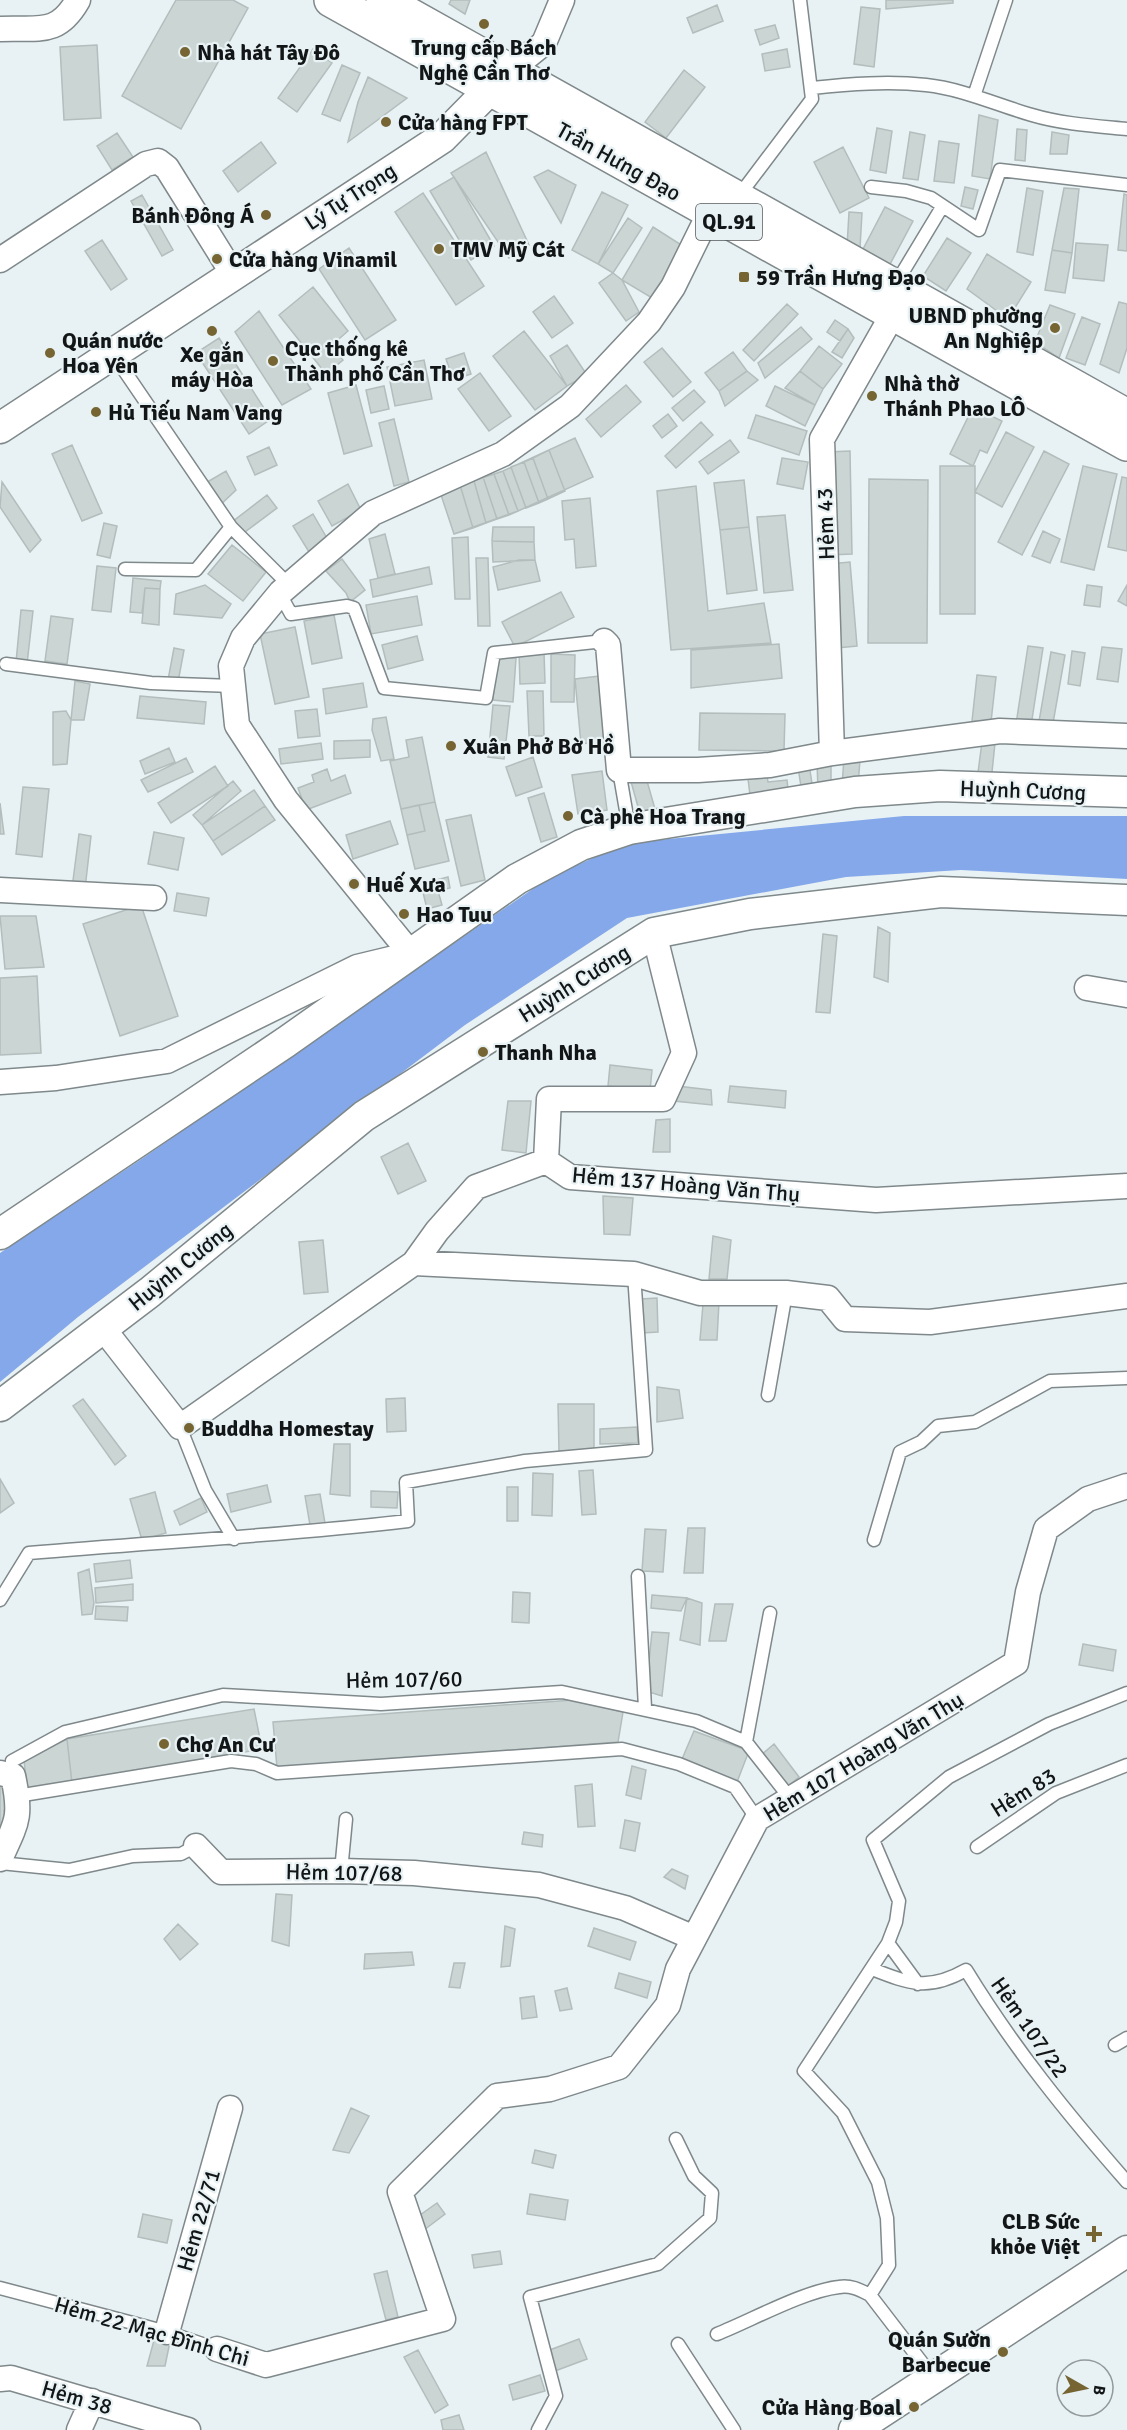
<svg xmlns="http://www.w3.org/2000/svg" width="1127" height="2430" viewBox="0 0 1127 2430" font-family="Signika,sans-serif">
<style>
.water{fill:#85a8ea}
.building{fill:#cbd5d4;stroke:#b3bdbc;stroke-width:1.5}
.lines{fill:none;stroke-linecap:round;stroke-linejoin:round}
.service-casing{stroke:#7f888a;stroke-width:15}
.minor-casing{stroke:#7f888a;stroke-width:27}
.tertiary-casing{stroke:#7f888a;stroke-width:33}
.trunk-casing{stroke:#7f888a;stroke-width:36}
.service{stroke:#fff;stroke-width:12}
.minor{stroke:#fff;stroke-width:24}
.tertiary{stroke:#fff;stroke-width:30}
.trunk{stroke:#fff;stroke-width:33}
.poi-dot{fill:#766533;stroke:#e8f2f4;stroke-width:2}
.labels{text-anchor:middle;stroke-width:4.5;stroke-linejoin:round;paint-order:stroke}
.shield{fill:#e8f2f4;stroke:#535859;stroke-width:1.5}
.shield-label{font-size:21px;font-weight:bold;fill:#131617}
.poi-label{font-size:22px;font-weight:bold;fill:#131617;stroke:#e8f2f4;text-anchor:start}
.street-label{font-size:22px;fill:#131617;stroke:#e8f2f4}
</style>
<rect width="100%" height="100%" fill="#e8f2f4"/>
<path class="water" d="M904,816h223v63l-166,-9 -115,7 -219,41 -162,107 -387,292 -78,65v-129l143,-95 407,-281 77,-34z"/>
<path class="building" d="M176,0h57l15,8 -67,121 -59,-33z
M451,0h19l-5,14 -16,-10z
M886,0h67v3l-67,6z
M717,5l6,16 -30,12 -6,-15z
M861,7l19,2 -6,58 -20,-3z
M775,25l4,13 -19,7 -5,-15z
M97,45l4,73 -37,2 -4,-73z
M313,49l19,14 -35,49 -19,-14z
M787,49l3,18 -25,4 -3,-17z
M342,65l18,8 -20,48 -18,-7z
M684,70l21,17 -39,51 -21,-16z
M368,77l39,21 -59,44 10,-40z
M979,115l19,5 -8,59 -18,-3z
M877,128l15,3 -6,42 -16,-3z
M1017,129l10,1 -2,31 -10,-1z
M910,132l15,3 -7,45 -15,-2z
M1052,132l17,3 -2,19h-17z
M117,133l16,24 -21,13 -15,-24z
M939,141l20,3 -5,39 -20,-2z
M261,142l15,21 -38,29 -15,-21z
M843,147l26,51 -29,15 -26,-51z
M486,152l43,93 -20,13 -58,-85z
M548,170l28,15 -15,38 -27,-46z
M454,177l40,69 -23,14 -41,-69z
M965,187l13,3 -5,19 -12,-3z
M1027,188l16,3 -10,64 -16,-3z
M1064,188l15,1 -7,64 -20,-3z
M602,192l26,13 -30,59 -26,-14z
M423,193l61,93 -28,19 -61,-93z
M1124,194l3,1v56l-9,-1z
M142,195l31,55 -11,6 -31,-55z
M885,207l28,14 -25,47 -27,-15z
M849,212l13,1 -2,35 -13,-1z
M628,218l14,10 -29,45 -15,-9z
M653,227l30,19 -31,52 -30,-18z
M947,238l24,15 -25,38 -23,-15z
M102,240l25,39 -16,11 -26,-39z
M1076,243l32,2 -4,36 -31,-3z
M349,248l47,72 -31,20 -46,-71z
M1052,250l20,3 -7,40 -20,-3z
M987,254l44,28 -23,37 -41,-30z
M613,273l9,7 17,32 -13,9 -27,-38z
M313,287l35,44 -16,14 11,15 -17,14 -47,-59z
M554,296l19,27 -21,15 -19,-26z
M1119,302l8,2v44l-8,25 -19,-9z
M787,304l11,10 -44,47 -11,-11z
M1050,305l25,9 -16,44 -24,-16z
M259,311l52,78 -29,16 -47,-73z
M1082,317l18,7 -15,41 -19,-7z
M835,320l13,9 -8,12 -13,-9z
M801,327l11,12 -47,39 -7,-15z
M848,329l6,9 -12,20 -10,-6z
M524,331l43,55 -32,24 -42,-54z
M219,338l52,81 -22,15 -53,-81z
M567,345l20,30 -20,11 -17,-30z
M819,346l23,18 -19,25 -23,-18z
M662,348l29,34 -18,15 -29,-35z
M733,352l14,19 -28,20 -14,-18z
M464,353l7,21 -18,6 -7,-21z
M424,360l8,39 -37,7 -8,-39z
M747,371l11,9 -33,26 -6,-15z
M800,371l23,18 -8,16 -30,-17z
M480,373l31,43 -22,15 -31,-42z
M356,385l16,61 -28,8 -16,-61z
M626,385l15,17 -40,35 -15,-18z
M384,386l5,23 -18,4 -5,-23z
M775,386l40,19 -10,21 -39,-20z
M694,390l11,12 -22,19 -11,-13z
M973,407l29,14 -15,32 -7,-3 -7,16 -23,-12z
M668,414l9,12 -15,12 -9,-12z
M756,415l51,16 -8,24 -51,-17z
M394,419l15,63 -15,4 -15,-63z
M701,422l12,13 -37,33 -11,-12z
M1006,432l28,15 -32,60 -27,-15z
M575,438l18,39 -75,34 -64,23 -14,-42 63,-21z
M730,440l9,12 -31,22 -9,-12z
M72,445l30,68 -20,8 -30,-67z
M269,447l8,18 -22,10 -8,-18z
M549,450l16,41 -17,8 -15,-41z
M850,451l2,103 -23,1 -2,-103z
M1044,451l25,13 -47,91 -24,-13z
M533,458l15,41 -9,4 -15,-41z
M782,458l26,4 -5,27 -26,-5z
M524,462l15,41 -13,5 -15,-41z
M940,466h35v148h-35z
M1083,466l34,8 -23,96 -33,-8z
M226,471l10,19 -20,19 -19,-21z
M503,471l15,40 -9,4 -15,-41z
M494,474l15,41 -12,4 -14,-42z
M483,477l14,42 -11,4 -12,-42z
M1122,477l5,1v73l-19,-4z
M869,479l59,1 -1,163h-59z
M744,480l5,47 -29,3 -6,-47z
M474,481l12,42 -13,5 -13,-43z
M2,482l39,58 -11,12 -30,-45z
M348,484l13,26 -29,16 -14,-25z
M460,485l13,43 -19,6 -14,-42z
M696,486l12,125 56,-8 7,40 -100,7 -14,-159z
M267,495l10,13 -36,27 -9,-13z
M590,498l6,68 -20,2 -2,-29 -9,1 -3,-39z
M313,514l15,26 -19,12 -16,-26z
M785,515l8,75 -29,3 -7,-76z
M104,523l13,3 -7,32 -13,-3z
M493,527h41v15l-42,-1z
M749,527l8,63 -30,4 -7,-64z
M1043,531l17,8 -10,24 -18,-7z
M385,534l10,40 -17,4 -9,-39z
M468,537l2,62h-15l-3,-61z
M492,541l42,1 1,18 -42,2z
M232,545l34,27 -23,29 -35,-27z
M476,558h12l2,68h-12z
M342,559l23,31 -15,12 -4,-9 -20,-22z
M519,560h16l5,21 -42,9 -5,-23z
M850,562l7,84 -20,2 -8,-84z
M97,566l19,2 -5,44 -19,-2z
M429,567l3,17 -59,13 -3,-17z
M133,578l28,3 -1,8 -15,-1 -3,25 -12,-1z
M205,585l26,19 -9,14 -48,-4 2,-20z
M1087,585l15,2 -2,20 -16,-2z
M1127,585v21l-9,-5z
M145,588l15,1 -1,36 -17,-2z
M561,592l13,25 -59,30 -13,-25z
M417,596l5,29 -51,9 -5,-29z
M21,610l12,1 -6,53 -11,-2z
M334,615l8,43 -30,6 -8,-43z
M51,616l22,3 -6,45 -22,-3z
M295,627l14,70 -34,7 -15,-70z
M417,636l6,24 -35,9 -6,-24z
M779,644l3,34 -91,10v-38z
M1028,646l15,2 -12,78 -15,-2z
M1102,647l20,2 -4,33 -21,-3z
M174,648l10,2 -6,32 -10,-2z
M1072,651l13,2 -5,33 -12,-2z
M519,652h25l1,31 -25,1z
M1051,652l14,3 -13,74 -14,-2z
M551,654l24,1 -1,47h-23z
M496,657l20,1 -3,44 -20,-2z
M977,675l19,2 -5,45 -19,-1z
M599,676l6,65 -24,3 -6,-65z
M75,681l15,3 -6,36h-13z
M363,683l4,24 -41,7 -3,-25z
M527,691h16l1,45h-15z
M140,696l66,6 -2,22 -67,-6z
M493,705l17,1 -6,53 -16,-2z
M317,709l3,27 -22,2 -3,-27z
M66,711l5,9 -4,44 -14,1v-53z
M700,713l85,1 -1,37 -85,-1z
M386,717l8,42 -13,2 -9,-31 1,-11z
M422,737l13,65 -34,7 -11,-48 19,-4 -3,-17z
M370,740v17l-36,2v-18z
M982,742l13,1 -4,39 -14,-2z
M321,743l2,16 -42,5 -2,-15z
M169,748l6,14 -30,12 -5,-13z
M533,757l9,30 -26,9 -10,-29z
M186,758l7,14 -45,20 -7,-12z
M844,758l16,1 -2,28 -16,-1z
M817,762h14v28h-13z
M809,764l4,26 -11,3 -4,-26z
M215,766l13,20 -57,37 -13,-20z
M327,769l4,12 14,-6 6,18 -45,17 -8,-22 16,-6 -2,-7z
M766,769l2,13 19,-2 2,18 -38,5 -4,-32z
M602,771l5,39 -29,4 -6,-39z
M645,774l10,35 -15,5 -10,-36z
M233,781l8,10 -39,34 -9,-10z
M23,787l26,2 -7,68 -26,-3z
M254,790l11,16 -52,35 -11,-16z
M544,793l13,44 -16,5 -13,-44z
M435,802l14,59 -34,8 -8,-34 18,-4 -6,-26z
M0,803l4,31h-4z
M419,805l6,26 -18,4 -6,-26z
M265,806l10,14 -53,35 -9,-14z
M471,815l14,65 -24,6 -15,-66z
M390,821l8,23 -45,15 -7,-24z
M154,832l30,6 -6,32 -30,-6z
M79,834l12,2 -6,53 -13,-1z
M448,877l2,11 -12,3 4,14 -15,4 -6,-25z
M177,893l32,5 -3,18 -32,-5z
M141,905l37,111 -58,20 -37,-112z
M0,916h36l8,51 -39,2z
M878,927l12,6 -2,49 -14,-5z
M823,934l14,2 -7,77 -14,-1z
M37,976l4,77 -41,2v-77z
M610,1065l42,5 -2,21 -42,-5z
M677,1086l34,4 1,15 -38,-4z
M730,1086l56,5 -1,17 -57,-6z
M508,1101h23l-5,52 -24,-3z
M670,1119v33h-17l3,-32z
M408,1143l18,38 -28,13 -17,-37z
M603,1196l30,2 -3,37 -26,-1z
M713,1236l18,4 -4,39h-18z
M323,1240l5,52 -24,2 -5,-52z
M657,1298l1,34 -16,1 -1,-34z
M719,1302l-2,38h-17l3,-36z
M657,1387l22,3 4,28 -26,4z
M405,1398l1,33 -19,1 -1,-33z
M83,1399l43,57 -11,9 -42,-59z
M558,1404h36v46l-35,1z
M637,1427l1,16 -38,1v-15z
M334,1444h16v52l-20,-2z
M593,1470l3,44 -14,1 -3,-44z
M533,1473l20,1 -1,42 -20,-1z
M0,1479l14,24 -14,10z
M267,1485l4,17 -40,10 -4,-18z
M507,1487h11v34h-11z
M371,1491l27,1 -1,16 -26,-1z
M155,1492l11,41 -24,7 -12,-41z
M320,1494l6,35 -15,2 -6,-35z
M201,1498l6,14 -27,13 -6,-14z
M688,1528h17l-2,45h-19z
M645,1529l21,1 -3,42 -21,-1z
M130,1560l2,18 -36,4 -2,-18z
M89,1569l5,34 -2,11 -10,1 -4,-42z
M133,1584v16l-37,3 -1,-15z
M513,1592l17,1 -1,30 -17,-1z
M652,1595l35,3 -6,13 -30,-3z
M687,1598l15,5 -2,42 -20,-5z
M715,1604h18l-7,37h-17z
M96,1606l32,1 -1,14 -32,-2z
M652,1632l17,1 -7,63 -16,-5z
M1083,1644l33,6 -3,21 -34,-6z
M573,1700l50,12 -5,30 -341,26 -4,-46z
M254,1709l8,40 -190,34 -5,-44z
M694,1731l55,20 -12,31 -55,-23z
M67,1739l5,44 -44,9 -4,-31z
M774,1744l25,33 -12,10 -26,-32z
M632,1766l14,4 -5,29 -15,-4z
M592,1784l3,42 -17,1 -3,-41z
M0,1786l12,10 -8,15 8,10 -12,12z
M625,1820l15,3 -5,28 -15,-3z
M524,1832l19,3 -1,12 -20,-3z
M672,1869l16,7 -3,13 -21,-12z
M276,1894l16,1 -3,51 -17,-5z
M178,1924l20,20 -18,16 -16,-21z
M505,1926l10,3 -5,37 -9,1z
M594,1928l42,14 -6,18 -42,-14z
M412,1952l2,13 -50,4 1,-15z
M454,1963h11l-5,25 -11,-1z
M619,1973l32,9 -4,16 -32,-10z
M567,1988l5,21 -12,2 -5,-20z
M534,1996l3,21 -15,2 -2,-21z
M351,2108l18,8 -20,37 -16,-3z
M535,2150l21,5 -3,13 -21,-5z
M530,2194l38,6 -3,20 -38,-6z
M437,2203l8,11 -21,16 -8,-12z
M143,2214l29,6 -5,23 -29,-6z
M500,2251l2,13 -28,4 -2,-13z
M387,2271l11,46 -12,3 -12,-46z
M156,2333l15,4 -6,29h-18z
M579,2339l8,20 -32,12 -8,-20z
M418,2350l30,55 -13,8 -31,-56z
M540,2375l5,16 -32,9 -4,-15z
M459,2415l5,15h-21l-2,-10z"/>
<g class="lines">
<g class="service-casing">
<path id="service" d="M812,88c38,-4 76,-7 114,-3 37,4 71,20 106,30 30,9 64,11 95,14
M974,96l32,-96
M871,187l35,4 25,7 48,32 21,-60 127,15
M738,197l74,-98 -12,-99
M895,285l47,-78
M113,354l118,173 58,58
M125,569l71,1 35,-43
M280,594l11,20 56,-8 7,2 30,80 102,10 8,-45 110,-12
M6,664l145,19 81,3
M619,770l10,58
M768,1395l18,-102
M180,1427l25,63 29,49
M874,1540l26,-88 21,-10 17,-16 37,-4 75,-41 77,-3
M638,1576l7,132
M0,1600l29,-47c126,-11 252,-17 379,-32l-2,-39 119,-21 121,-11 -12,-176
M746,1742l24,-129
M13,1776l-1,-15 53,-29 158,-37 158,9 181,-12 134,29 50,21 44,56
M17,1796l214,-35 25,3 21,9 345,-24 57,15 56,23 22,32
M977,1847l79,-54 71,-28
M0,1863l69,7 64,-14 48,-2 15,-8
M341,1871l5,-52
M888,1943l30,41
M872,1969c38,15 57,22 94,1 47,77 102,145 161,212
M1115,2045l12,-7
M0,2288l167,44 50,17
M717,2334c35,-14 87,-43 122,-47 12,-2 21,3 31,8
M678,2344l56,86
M933,2377l-63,-82 19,-30 -2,-47 -9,-36 -35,-69 -39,-42 84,-128 8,-21 3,-21 -26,-61 76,-63 100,-53 78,-31
M538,2430l18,-34 -26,-99 128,-33 52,-46 2,-25 -18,-17 -18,-37"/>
</g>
<g class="minor-casing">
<path id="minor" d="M0,29c38,-2 57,8 78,-29
M509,71l35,-28 18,-43
M0,260l146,-96 12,-3 9,7 66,106
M604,641l4,4 11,125h79l72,-5 62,-12 168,-22 127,5
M832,753l-10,-314 71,-125
M0,890l154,8
M1087,988l40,7
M0,1082l56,-4 111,-17 190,-94 54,-13 -125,-154 -49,-75 -6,-59 12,-28 38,-46 92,-79 130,-59 67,-48 79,-84 24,-35 37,-75
M546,1161l3,-62h114l21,-46 -30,-120
M414,1263l220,11 66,19h86l42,5 17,21 85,3 197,-26
M102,1327l78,100 234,-164 23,-32 39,-44 70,-26 24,16 306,23 251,-14
M0,1773l13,3c9,41 4,46 -13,83
M196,1846l25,26 120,-1 73,2 125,12 86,23 69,30
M167,2332l63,-224
M217,2349l49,16 177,-46 -43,-127 97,-96 53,-7 69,-22 49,-62 10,-36 79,-150 259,-156 12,-71 18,-63 42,-30 39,-13
M0,2379l11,-1 177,52
M79,2430l13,-29"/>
</g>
<g class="tertiary-casing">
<path id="tertiary" d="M0,428l442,-290 65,-66
M0,1234l286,-192 231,-163 64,-34 48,-16 226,-37 85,-6 187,6
M0,1406l150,-114 214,-176 290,-183 96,-19 191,-22 186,8
M854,2430l273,-179"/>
</g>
<g class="trunk-casing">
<path id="trunk" d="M331,0l796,444
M383,0l744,416"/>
</g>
<use href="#service" class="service"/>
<use href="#minor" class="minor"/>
<use href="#tertiary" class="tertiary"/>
<use href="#trunk" class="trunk"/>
</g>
<g class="poi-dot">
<circle cx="484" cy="24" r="6"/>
<circle cx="185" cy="52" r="6"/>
<circle cx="386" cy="122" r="6"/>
<circle cx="266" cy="215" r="6"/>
<circle cx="439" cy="249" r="6"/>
<circle cx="217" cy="259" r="6"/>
<rect x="738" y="271" width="12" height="12" rx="3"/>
<circle cx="1055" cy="328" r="6"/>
<circle cx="212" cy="331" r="6"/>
<circle cx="50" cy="353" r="6"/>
<circle cx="273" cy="361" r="6"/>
<circle cx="872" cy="396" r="6"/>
<circle cx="96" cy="412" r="6"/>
<circle cx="451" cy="746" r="6"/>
<circle cx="568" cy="816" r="6"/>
<circle cx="354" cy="884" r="6"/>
<circle cx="404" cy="914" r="6"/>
<circle cx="483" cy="1052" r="6"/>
<circle cx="189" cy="1428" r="6"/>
<circle cx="164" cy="1744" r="6"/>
<path d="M1091 2225h6v6h6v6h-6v6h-6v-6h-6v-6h6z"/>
<circle cx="1003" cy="2352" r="6"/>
<circle cx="914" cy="2407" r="6"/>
</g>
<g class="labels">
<rect class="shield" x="696" y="204" width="66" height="36" rx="4.5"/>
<g class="shield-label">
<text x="729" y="229">QL.91</text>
</g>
<g class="poi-label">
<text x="484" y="55" text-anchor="middle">Trung cấp Bách<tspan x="484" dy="25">Nghệ Cần Thơ</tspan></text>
<text x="197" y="60">Nhà hát Tây Đô</text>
<text x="398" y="130">Cửa hàng FPT</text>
<text x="254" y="223" text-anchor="end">Bánh Đông Á</text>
<text x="451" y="257">TMV Mỹ Cát</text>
<text x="229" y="267">Cửa hàng Vinamil</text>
<text x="756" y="285">59 Trần Hưng Đạo</text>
<text x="1043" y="323" text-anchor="end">UBND phường<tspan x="1043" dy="25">An Nghiệp</tspan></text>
<text x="62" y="348">Quán nước<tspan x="62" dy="25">Hoa Yên</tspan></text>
<text x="285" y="356">Cục thống kê<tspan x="285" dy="25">Thành phố Cần Thơ</tspan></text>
<text x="212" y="362" text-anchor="middle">Xe gắn<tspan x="212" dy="25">máy Hòa</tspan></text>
<text x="884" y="391">Nhà thờ<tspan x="884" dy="25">Thánh Phao LÔ</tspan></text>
<text x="108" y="420">Hủ Tiếu Nam Vang</text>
<text x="463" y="754">Xuân Phở Bờ Hồ</text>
<text x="580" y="824">Cà phê Hoa Trang</text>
<text x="366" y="892">Huế Xưa</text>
<text x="416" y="922">Hao Tuu</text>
<text x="495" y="1060">Thanh Nha</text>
<text x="201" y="1436">Buddha Homestay</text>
<text x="176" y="1752">Chợ An Cư</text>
<text x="1080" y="2229" text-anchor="end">CLB Sức<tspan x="1080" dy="25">khỏe Việt</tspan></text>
<text x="991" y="2347" text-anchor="end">Quán Sườn<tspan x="991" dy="25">Barbecue</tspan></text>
<text x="902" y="2415" text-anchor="end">Cửa Hàng Boal</text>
</g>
<g class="street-label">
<text transform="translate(619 161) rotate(29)" y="8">Trần Hưng Đạo</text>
<text transform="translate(350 196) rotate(-33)" y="8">Lý Tự Trọng</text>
<text transform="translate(825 524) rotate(-92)" y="8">Hẻm 43</text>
<text transform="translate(1023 790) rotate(2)" y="8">Huỳnh Cương</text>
<text transform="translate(574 983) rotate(-32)" y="8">Huỳnh Cương</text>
<text transform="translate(686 1184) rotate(5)" y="8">Hẻm 137 Hoàng Văn Thụ</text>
<text transform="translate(180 1266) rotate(-39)" y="8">Huỳnh Cương</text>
<text transform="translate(404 1679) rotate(-1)" y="8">Hẻm 107/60</text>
<text transform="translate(863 1756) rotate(-31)" y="8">Hẻm 107 Hoàng Văn Thụ</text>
<text transform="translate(1023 1792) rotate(-32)" y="8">Hẻm 83</text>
<text transform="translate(344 1872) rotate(1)" y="8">Hẻm 107/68</text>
<text transform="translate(1030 2027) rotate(55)" y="8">Hẻm 107/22</text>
<text transform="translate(198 2220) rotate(-74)" y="8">Hẻm 22/71</text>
<text transform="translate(152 2331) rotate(16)" y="8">Hẻm 22 Mạc Đĩnh Chi</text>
<text transform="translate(77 2397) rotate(16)" y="8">Hẻm 38</text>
</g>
</g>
<g transform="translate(1085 2388) rotate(99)"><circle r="28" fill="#e8f2f4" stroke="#939a9c" stroke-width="1.5"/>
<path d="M0-4.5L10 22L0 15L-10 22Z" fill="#766533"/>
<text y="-9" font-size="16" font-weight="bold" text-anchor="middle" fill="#131617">B</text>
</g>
</svg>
